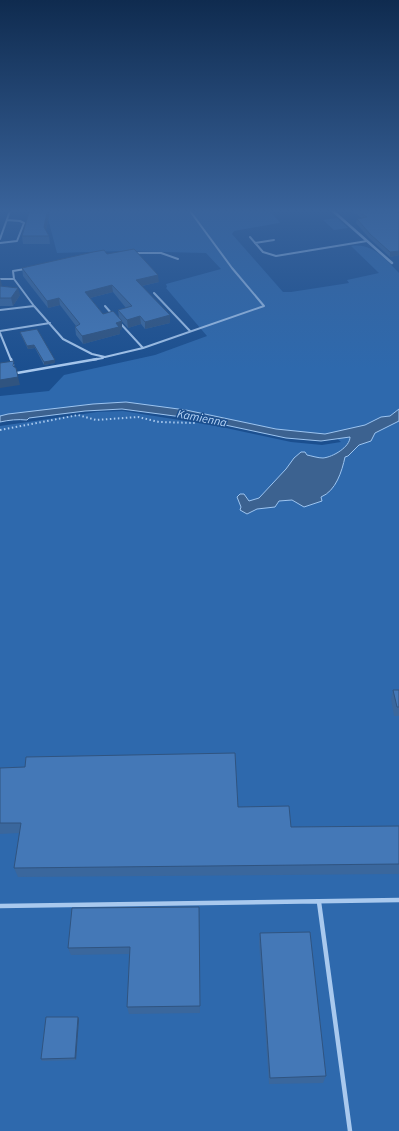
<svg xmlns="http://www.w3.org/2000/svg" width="399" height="1131" viewBox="0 0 399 1131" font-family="'Source Sans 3',sans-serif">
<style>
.green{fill:#2e69ad}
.water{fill:#3c6290;stroke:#9cc4f0}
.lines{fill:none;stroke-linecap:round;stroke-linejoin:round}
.path{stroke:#a9c9ee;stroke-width:2;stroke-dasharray:1.5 2.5;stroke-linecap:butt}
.lane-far2{stroke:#a9c9ee;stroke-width:2}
.lane-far1{stroke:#a9c9ee;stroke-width:2.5}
.lane{stroke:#a9c9ee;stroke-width:4.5}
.street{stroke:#a9c9ee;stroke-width:2.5}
.wall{fill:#3a679d}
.shaded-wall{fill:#305480}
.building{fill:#4478b7;stroke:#305480}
.labels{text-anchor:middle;stroke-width:3;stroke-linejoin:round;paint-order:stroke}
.water-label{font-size:12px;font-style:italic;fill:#b5d3f5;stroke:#1b4f8f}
</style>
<rect width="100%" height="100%" fill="#1b4f8f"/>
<path class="green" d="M46,211h223l11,11 -1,1 -45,8 -2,3 51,58h8l58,-9 -2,-3 32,-7 -28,-27c22,-3 33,12 48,27v858h-399v-705l97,-14 26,-1 94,15 74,16 31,3 19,-3 -8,-7 -22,1 -188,-31 -123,13v-22l49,-5 15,-16 91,-20 52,-19 -41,-48 1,-1 -1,-3 55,-15 -15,-16 -85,-2 -64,2z
M337,218l11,10 -14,2 -11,-10z"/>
<path class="water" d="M126,402l60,8 90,19 49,5 40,-9 16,-8 9,-1 9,-7v12l-24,12 -4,8 -12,4 -11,11 -3,1c-3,14 -9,34 -24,40l1,4 -18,6 -12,-7 -13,1 -4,6 -18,2 -10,5 -7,-4 1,-3 -4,-10 3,-3h4l5,7 10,-3 27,-29 8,-11 7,-6h4l2,3c5,1 11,3 16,3 10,-1 27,-11 27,-21l-29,4 -35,-3 -89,-19 -75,-10 -37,2 -56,7 -2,2c-9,-1 -18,0 -27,2v-6l8,-2 85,-10z"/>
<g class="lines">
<path class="path" d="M0,430l78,-15 18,5 42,-3 21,5 36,1"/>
<path class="lane-far2" d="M250,237l13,15 13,4 91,-15
M0,239l10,-28
M0,243l17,-2 7,-18 -4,-2 -13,-1
M255,243l19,-3
M133,253h28l17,6
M0,279h14l20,27 -34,4
M14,279l-1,-8 12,-2
M154,293l36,38
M34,306l29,33 29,15 13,3 38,-9 121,-42 -32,-38 -42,-57
M105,306l7,8
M120,323l23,25
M0,331l50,-8
M0,333l11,27
M92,360l11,-2"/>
<path class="lane-far1" d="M11,359l2,6
M17,373l80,-14"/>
<path class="lane" d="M319,902l31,229
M0,906l399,-6"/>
<path class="street" d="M333,211l59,52"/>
</g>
<path class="wall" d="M29,212h21l-4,18 3,6 1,8h-27l-1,-8z
M353,212h46v43l-9,2 -21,-19 -13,-15 1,-4 5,-1z
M107,254l52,28 -17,4 28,37 -25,6 -4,-5 -13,4 -9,-10 -1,-8 8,-2 -13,-16 -23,6 13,16 19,7v8l-2,1v4l-37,10 -7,-9 -1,-8 1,-1 -16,-21 -12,3 -25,-32 -1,-8z
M0,278l1,8 19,9 -7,11h-13z
M20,332l35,31 -11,2 -9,-17 -7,1 -7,-14z
M393,690h6v26h-5l-3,-17z
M0,768l238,39 53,20 108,-1v48l-381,3 -4,-9 5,-35 -19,1z
M199,907l1,106 -71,1 -2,-7 2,-53 -58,1 -3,-7z
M260,933l66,143 -3,7 -54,1 -10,-142z
M78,1017l1,2 -3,41 -34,1 -1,-2z"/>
<path class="shaded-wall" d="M47,212h3l-5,22 -1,-7z
M399,251v4l-9,2v-5z
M158,275l1,7 -22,5 -1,-7z
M0,278l2,7 -2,6z
M112,285l1,7 -27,7 -1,-7z
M18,288l2,7 -7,11 -2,-8z
M59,298l1,7 -12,3 -1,-7z
M170,315v8l-25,6v-7z
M140,316l1,8 -13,4 -1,-8z
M122,321v8l-2,1v4l-37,10 -1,-8 34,-13z
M34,345l1,3 -7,1 -1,-3z
M55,360v3l-11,2v-3z
M18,377l2,8 -20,3v-8z
M78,1017l1,2 -3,41 -1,-2z"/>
<path class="building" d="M29,212h18l-3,15 5,9h-27z
M359,212h40v39l-9,1 -20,-18 -13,-15 10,-2z
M134,249l24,26 -22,5 34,35 -25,7 -5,-6 -13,4 -9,-10 14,-4 -20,-21 -27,7 18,22 10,-3 9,10 -6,2 3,4 -37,9 -7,-9 5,-3 -21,-26 -12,3 -25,-33 71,-16 11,-2 3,4z
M0,286l18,2 -7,10h-11z
M37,329l18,31 -11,2 -10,-17 -7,1 -7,-14z
M14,361l-1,5 3,2 2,9 -18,3v-17z
M393,690h6v17h-2z
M235,753l3,54 51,-1 2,21 108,-1v38l-385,4 7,-45h-21v-55l25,-1 1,-10z
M199,907l1,99 -73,1 3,-60 -62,1 4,-40z
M310,932l16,144 -56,2 -10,-145z
M46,1017h32l-3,41 -34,1z"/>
<linearGradient id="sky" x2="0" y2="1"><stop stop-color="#0f2b4f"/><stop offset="0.57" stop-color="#39639b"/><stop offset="1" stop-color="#39639b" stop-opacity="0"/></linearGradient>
<rect width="399" height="370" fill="url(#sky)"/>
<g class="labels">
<g class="water-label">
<text transform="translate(202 418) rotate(11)" y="4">Kamienna</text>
</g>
</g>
</svg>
